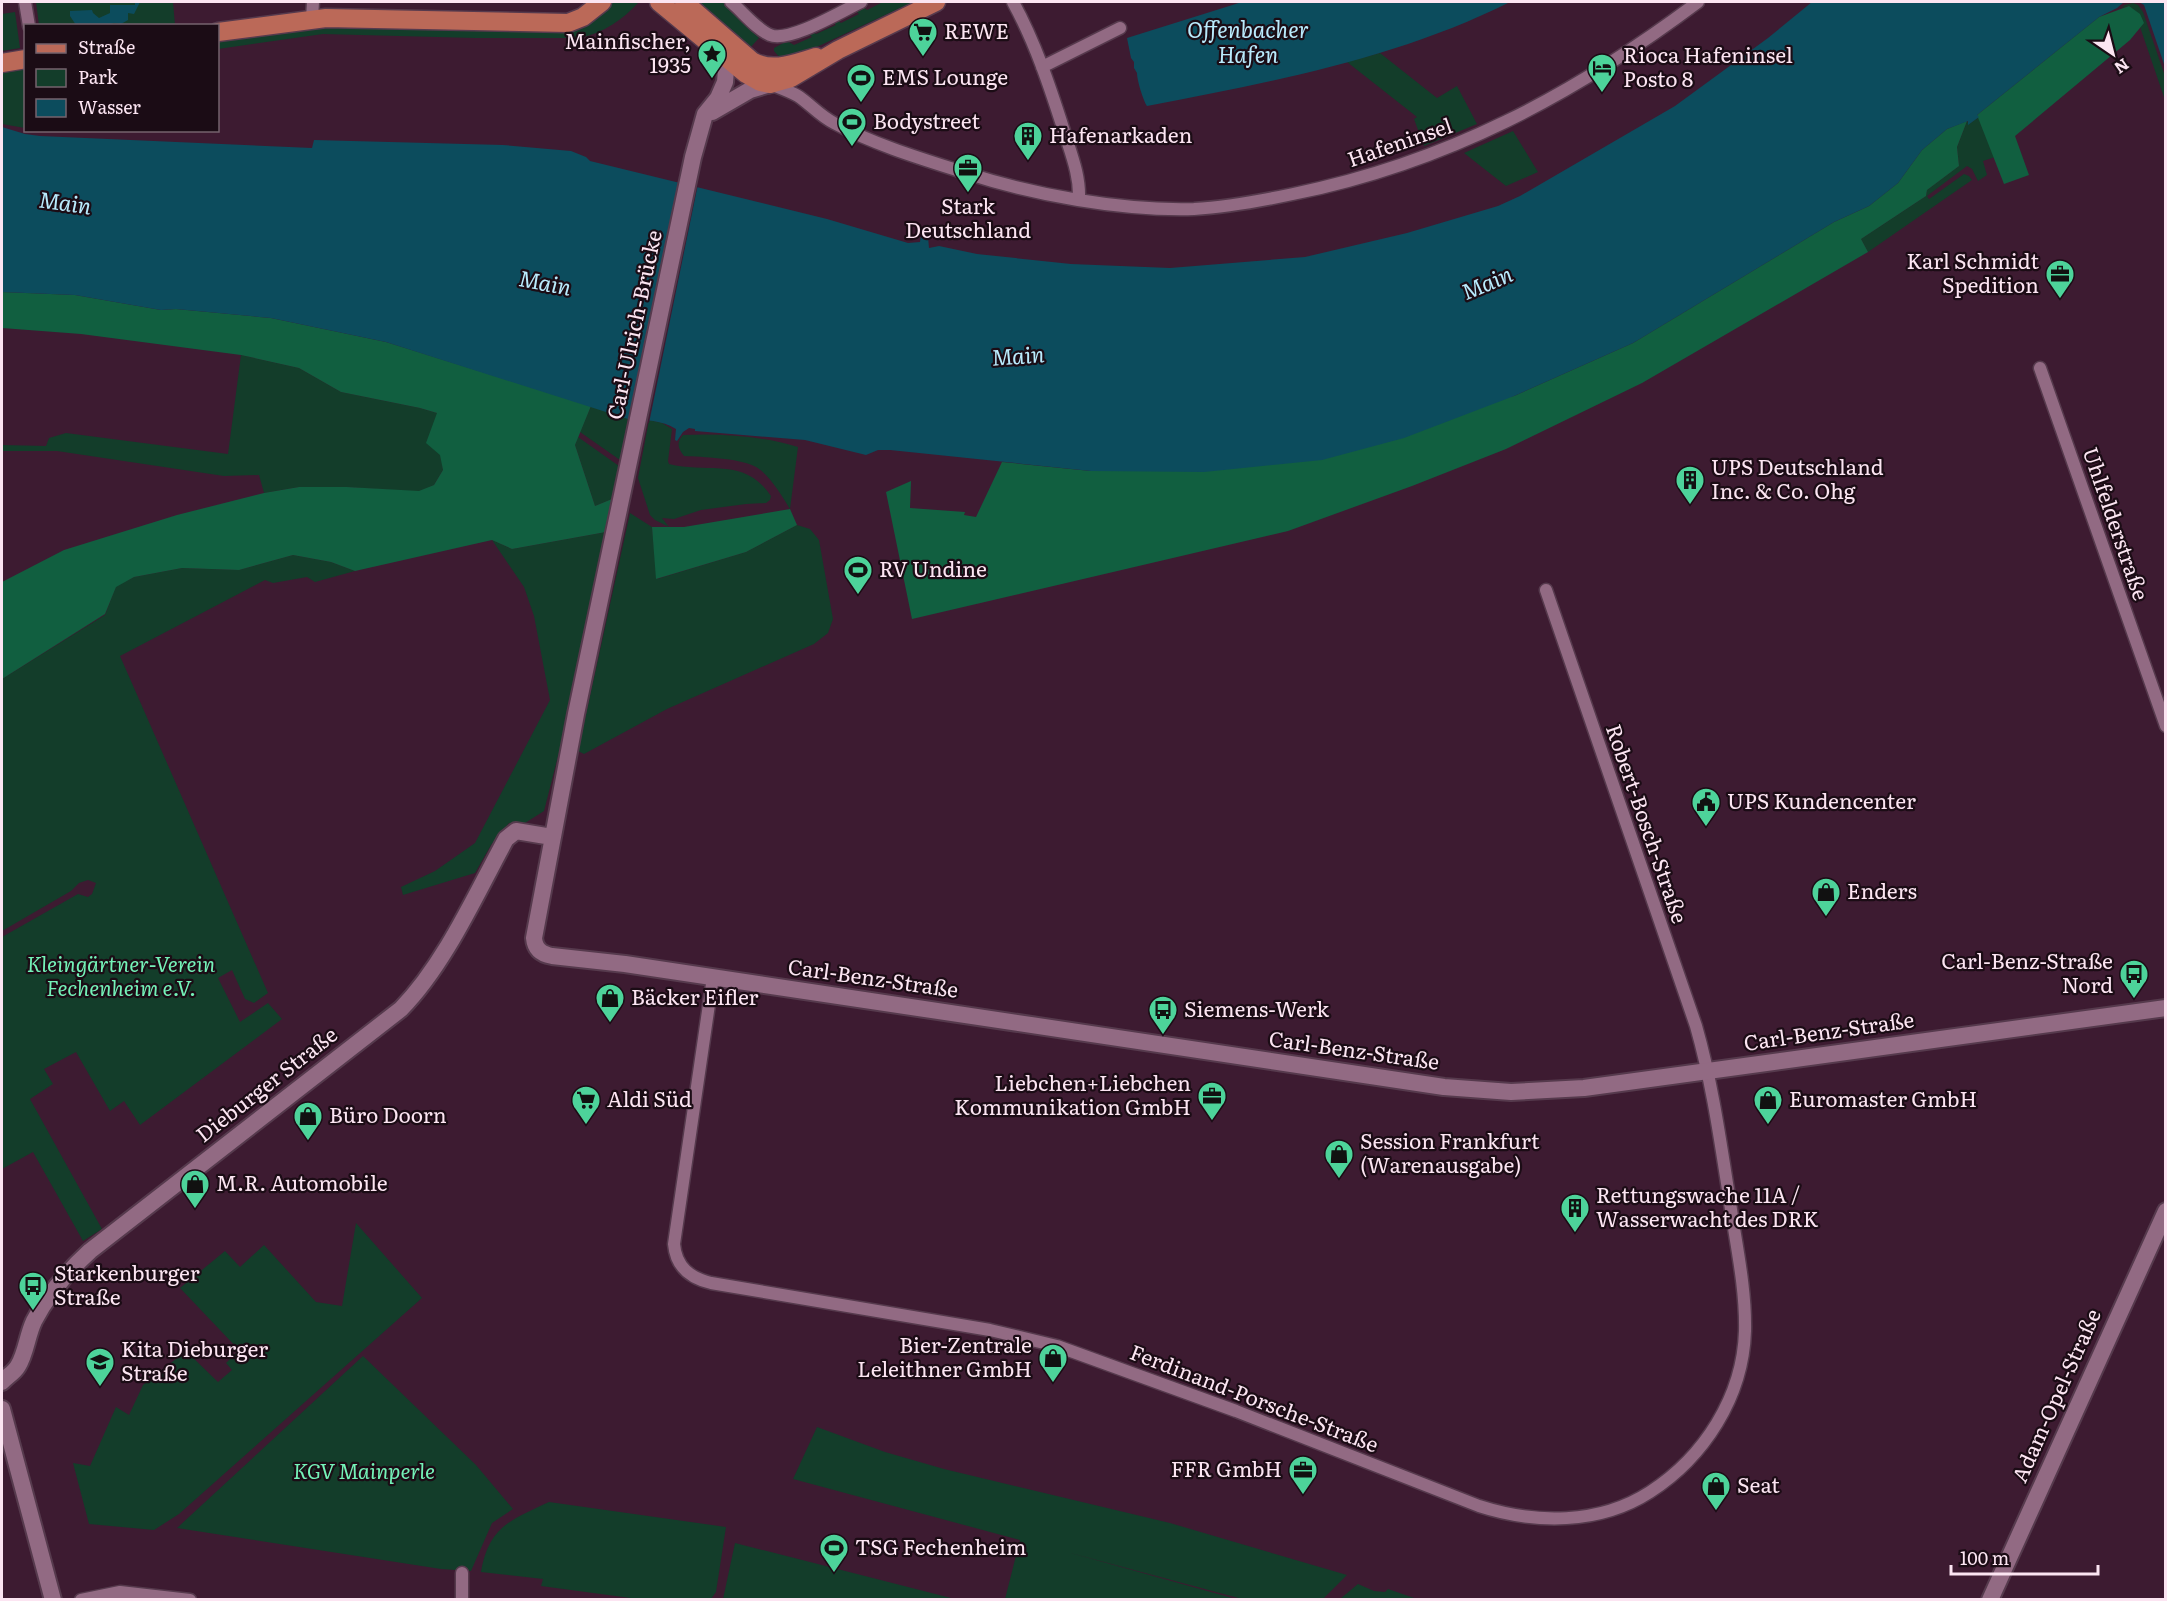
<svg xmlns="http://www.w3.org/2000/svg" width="2167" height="1601" viewBox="0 0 2167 1601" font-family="Literata,serif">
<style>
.green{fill:#133d2a}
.forest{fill:#115f40}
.water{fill:#0c4c5d}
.pier{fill:#3d1b31}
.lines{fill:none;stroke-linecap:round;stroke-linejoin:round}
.street-casing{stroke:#563a4d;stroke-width:15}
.secondary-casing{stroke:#563a4d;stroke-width:20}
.primary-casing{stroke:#563a4d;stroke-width:21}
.street{stroke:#926a83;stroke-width:12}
.secondary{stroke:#926a83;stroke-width:16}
.primary{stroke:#bb6958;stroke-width:18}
.labels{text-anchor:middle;stroke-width:4.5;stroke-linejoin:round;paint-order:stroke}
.poi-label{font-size:21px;fill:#fce5f2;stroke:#1b0c15;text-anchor:start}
.street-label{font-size:21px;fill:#fce5f2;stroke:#1b0c15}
.park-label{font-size:21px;font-style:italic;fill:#74f2b8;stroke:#1b0c15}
.water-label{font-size:22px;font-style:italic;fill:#b9ebfd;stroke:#1b0c15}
</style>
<rect width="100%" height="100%" fill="#3d1b31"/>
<path class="green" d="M36,2h137l2,23h-136z
M610,2h29c-17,18 -34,30 -59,36h-105l-152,-4 -105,15v-11l106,-14 205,3z
M695,2h26l2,1 4,-1 10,9 -2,4 24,23 -10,11z
M879,2h34l-107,50 -25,7 -7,-8v-3l13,-7 7,4 18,-8 -5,-5 4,-3 5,5 20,-9 -5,-4 5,-3 5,5 18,-9 -5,-5 8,-3 5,4 14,-7z
M2133,3l5,2 5,7 22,64v24l-25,-73 3,-4 -14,-17 -8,2 4,-3z
M15,12l5,36 -18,3v-37z
M1380,53l57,45 20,-12 20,38 -53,22 -10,-27 3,-2 -70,-55z
M25,65v63l-23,-4v-55z
M1979,117l16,40 -12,4 4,14 -9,6 -6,-12 -5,-3 -40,30 2,3 35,-25 5,2 3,4 -104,72 -7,-13 65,-43 1,-6 32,-24 -2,-19 10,-26 2,3z
M1513,131l25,41 -32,14 -42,-33z
M241,355l58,13 42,24 79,16 17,5 6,57 -9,15 -15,7 -72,-5h-48l-35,6 -5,-18 -35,1 -167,-25h-55v-6l44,1 3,-8 17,-5 162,21z
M591,406l37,13 -8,41 -40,-28z
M649,420l13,3 10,6 -4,32 1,3c39,10 75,-8 102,32l-1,4 -4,3 -20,1 -45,6 -27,9 -12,-1 7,9 -14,-7 -5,-5 -12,-37z
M683,435c37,-2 79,1 115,12l-8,62c-8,-13 -22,-37 -36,-43 -17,-8 -51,-9 -70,-10 -6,-8 -8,-13 -1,-21z
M578,437l41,29 -7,33 -17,7 -20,-61z
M630,513l22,14 5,52 89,-27 51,-27 13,4 9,11 14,79 -5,14 -14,11 -147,65 -83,45 -6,-3z
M606,532l-31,158 -31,121 -19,12h-16l-18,22 -16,28 -72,22 -2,-8 34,-16 40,-28 75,-143 -16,-84 -10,-29 -32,-47 20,9z
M293,555l38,7 24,9 -40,11 -8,-5 -34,6 -8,-3 -145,76 148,337 -14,10 -9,-4 -13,-29 -14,8 22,44 28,-19 14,16 -142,106 -16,-24 -14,10 -34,-59 -32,17 9,15 -23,15 72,130 -19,12 -50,-89 -31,17v-232l76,-43 10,3 4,-3 4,-11 -8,-3 -9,3 -8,8 -69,40v-252l103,-64 11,-29 18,-9 48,-9 57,2z
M356,1223l66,75 -243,216 -25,16 -65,-6 -16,-61 17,3 26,-59 13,8 14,-30 43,-34 32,31 14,-12 -6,-7 13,-13 -59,-62 45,-37 15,16 24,-22 52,57 26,4z
M363,1356l113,109 37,44 -21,14 -21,48 -30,-2 -264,-41z
M817,1427l68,25 59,17 226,54 177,52 -24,24h-81l-175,-47 169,47h-231l15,-59 -227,-61z
M549,1502l177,25 -10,65 -5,7h-73l-97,-13 2,-7 -62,-7c8,-46 30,-52 68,-70z
M735,1543l220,56h-232z
M1358,1584l16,7 11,1 3,-3 29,10h-77z"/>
<path class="forest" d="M2129,6l11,8 4,9 -14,17 -115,96 14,39 -25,9 -27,-69 122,-98z
M1967,121l-10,26 2,19 -32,24 -1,6 -65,43 7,13 -226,131 -136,66 -94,37 -124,45 -376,88 -26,-127 25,-11 -1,27 55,4 -1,3 12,2 26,-55 89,9 423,-75 119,-53 201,-121 35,-16 29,-23 24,-33 25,-21z
M2,292l73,3 86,15 15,-1 95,9 115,24 205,64 -16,39 20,61 17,-7 -6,33 -94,17 -20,-9 -137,31 -24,-9 -38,-7 -54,15 -57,-2 -48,9 -18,10 -11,27 -103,65v-97l62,-32 113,-35 87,-22 35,-6h48l72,4 15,-6 9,-15 -3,-15 -14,-12 11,-30 -17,-5 -79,-16 -42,-24 -58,-13 -160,-21 -79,-6z
M790,509l7,16 -51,27 -90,27 -4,-52h32z"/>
<path class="water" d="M135,2h5l-6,12 -6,-1v7l-7,4 -7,-1 -5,2h-33l-6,-9v-5l22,-1 1,3 6,5 11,-5v-8h25z
M1242,2h268c-114,57 -239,80 -363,104 -4,-6 -10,-26 -10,-33l-3,-5v-6l-3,-4 -4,-20z
M1812,2h312l-7,6 -18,9 -122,98 2,2 -11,8v-4l-21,8 -25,21 -24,33 -29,23 -35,16 -201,121 -119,53 -110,42 -82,22 -118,12 -113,-1 -201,-21h-12l-12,5 -61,-15 -110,-9v-2l-6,-1 -6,4 -6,9 -2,-1 1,-11c-14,-9 -31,-9 -48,-10l-242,-77 -115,-24 -95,-9 -15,1 -86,-15 -73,-3v-165l23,7 15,2 272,12 2,-8 189,5 68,6 15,6 4,4 237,58 81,24 12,-1 1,-7 7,2 1,11 10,-2 38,8 94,10 99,4 135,-11 102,-24 91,-27 22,-10 155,-90 93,-68z
M2139,2h26v65l-21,-62z"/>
<path class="pier" d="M679,179l19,5 -49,239 -21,-1z"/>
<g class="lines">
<g class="street-casing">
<path id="street" d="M25,2l4,24
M731,2c12,10 25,27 39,33 19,8 72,-24 91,-33
M1013,2c22,40 37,85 51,129 7,23 16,44 15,68
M312,19l1,-17
M1042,67l78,-39
M770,84c10,4 19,7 28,12 12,8 22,20 36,27 41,22 88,36 132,50 68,22 155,38 228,36 33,-2 66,-8 99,-15 153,-31 281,-99 405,-192
M2040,368l126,358
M713,977l-39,267c2,23 16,34 37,39l279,47 67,16 179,65 243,95c56,18 120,19 171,-14 54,-35 93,-95 95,-161 1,-45 -10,-91 -16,-135 -9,-57 -17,-114 -33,-170l-150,-436
M462,1573v27
M81,1600l39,-8 70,8"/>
</g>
<g class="secondary-casing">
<path id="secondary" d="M723,55l3,15 -1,12 -7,16 -13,16 -12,43 -117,557 -42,224c1,11 7,16 18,18l73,8 819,123 67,5 73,-4 582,-80
M712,112l38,-22 20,-6
M2,1382c5,-6 12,-9 16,-16 8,-13 9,-30 16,-45 14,-27 33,-49 56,-70l311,-242c44,-45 75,-115 105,-170l10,-8 36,6
M2,1409l51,191
M1990,1600l176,-389"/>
</g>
<g class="primary-casing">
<path id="primary" d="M659,2l87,72 14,8 10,2 21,-6 47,-28 98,-48
M684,2l68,59c21,12 43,2 64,-4
M218,32l108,-14 242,5 15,-6 19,-15
M2,63l24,-4"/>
</g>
<use href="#street" class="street"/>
<use href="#secondary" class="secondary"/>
<use href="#primary" class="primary"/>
</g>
<defs>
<g id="supermarket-pin" transform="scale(1.5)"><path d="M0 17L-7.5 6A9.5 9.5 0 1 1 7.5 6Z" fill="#4dd39a" stroke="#1b0c15"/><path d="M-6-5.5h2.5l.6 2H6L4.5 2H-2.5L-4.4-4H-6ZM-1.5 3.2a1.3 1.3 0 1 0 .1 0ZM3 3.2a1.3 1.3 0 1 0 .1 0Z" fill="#111"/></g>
<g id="sight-pin" transform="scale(1.5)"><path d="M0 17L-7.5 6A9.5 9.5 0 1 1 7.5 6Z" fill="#4dd39a" stroke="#1b0c15"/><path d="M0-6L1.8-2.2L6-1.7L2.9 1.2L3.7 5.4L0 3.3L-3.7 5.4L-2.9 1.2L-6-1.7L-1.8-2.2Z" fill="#111"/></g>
<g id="hotel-pin" transform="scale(1.5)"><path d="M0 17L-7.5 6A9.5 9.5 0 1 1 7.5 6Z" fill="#4dd39a" stroke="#1b0c15"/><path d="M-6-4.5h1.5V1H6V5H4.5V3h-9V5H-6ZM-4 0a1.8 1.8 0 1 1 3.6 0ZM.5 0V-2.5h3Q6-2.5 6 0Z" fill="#111"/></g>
<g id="stadium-pin" transform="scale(1.5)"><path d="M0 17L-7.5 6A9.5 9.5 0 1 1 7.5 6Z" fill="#4dd39a" stroke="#1b0c15"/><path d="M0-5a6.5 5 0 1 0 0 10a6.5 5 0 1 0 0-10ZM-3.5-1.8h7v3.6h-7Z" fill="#111"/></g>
<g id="building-pin" transform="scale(1.5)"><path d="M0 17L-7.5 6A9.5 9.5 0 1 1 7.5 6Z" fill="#4dd39a" stroke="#1b0c15"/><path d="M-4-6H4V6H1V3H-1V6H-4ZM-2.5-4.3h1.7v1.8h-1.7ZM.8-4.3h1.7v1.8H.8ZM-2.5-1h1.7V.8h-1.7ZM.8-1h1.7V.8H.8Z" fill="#111"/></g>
<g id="office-pin" transform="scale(1.5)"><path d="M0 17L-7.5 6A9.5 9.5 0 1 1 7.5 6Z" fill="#4dd39a" stroke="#1b0c15"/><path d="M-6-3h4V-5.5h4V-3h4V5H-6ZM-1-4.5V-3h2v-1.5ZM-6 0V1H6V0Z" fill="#111"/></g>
<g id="civic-pin" transform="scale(1.5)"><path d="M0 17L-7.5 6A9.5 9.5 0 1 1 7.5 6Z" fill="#4dd39a" stroke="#1b0c15"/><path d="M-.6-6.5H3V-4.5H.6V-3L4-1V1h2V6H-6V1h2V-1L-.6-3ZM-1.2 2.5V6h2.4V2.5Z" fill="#111"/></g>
<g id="shop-pin" transform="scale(1.5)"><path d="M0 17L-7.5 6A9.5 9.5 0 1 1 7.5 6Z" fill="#4dd39a" stroke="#1b0c15"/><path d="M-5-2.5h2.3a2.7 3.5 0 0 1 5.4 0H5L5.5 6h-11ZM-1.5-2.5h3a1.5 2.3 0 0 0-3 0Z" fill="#111"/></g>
<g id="bus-pin" transform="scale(1.5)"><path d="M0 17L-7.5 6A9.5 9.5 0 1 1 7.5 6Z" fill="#4dd39a" stroke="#1b0c15"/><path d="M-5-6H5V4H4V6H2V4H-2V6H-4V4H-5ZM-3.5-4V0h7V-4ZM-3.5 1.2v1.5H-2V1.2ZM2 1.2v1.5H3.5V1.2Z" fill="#111"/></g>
<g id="school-pin" transform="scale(1.5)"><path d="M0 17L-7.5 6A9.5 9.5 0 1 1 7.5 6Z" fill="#4dd39a" stroke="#1b0c15"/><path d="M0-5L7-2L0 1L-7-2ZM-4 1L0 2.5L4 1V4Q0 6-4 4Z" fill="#111"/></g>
</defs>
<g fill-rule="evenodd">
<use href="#supermarket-pin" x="923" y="32"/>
<use href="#sight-pin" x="712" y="54"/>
<use href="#hotel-pin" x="1602" y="68"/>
<use href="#stadium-pin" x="861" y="78"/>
<use href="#stadium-pin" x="852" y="122"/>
<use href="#building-pin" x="1028" y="136"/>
<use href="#office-pin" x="968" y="168"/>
<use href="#office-pin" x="2060" y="274"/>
<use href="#building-pin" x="1690" y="480"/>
<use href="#stadium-pin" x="858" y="570"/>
<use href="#civic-pin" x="1706" y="802"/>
<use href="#shop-pin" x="1826" y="892"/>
<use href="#bus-pin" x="2134" y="974"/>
<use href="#shop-pin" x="610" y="998"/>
<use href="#bus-pin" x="1163" y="1010"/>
<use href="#office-pin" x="1212" y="1096"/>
<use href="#supermarket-pin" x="586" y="1100"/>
<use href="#shop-pin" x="1768" y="1100"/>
<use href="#shop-pin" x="308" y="1116"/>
<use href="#shop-pin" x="1339" y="1154"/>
<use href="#shop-pin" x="195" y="1184"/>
<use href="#building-pin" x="1575" y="1208"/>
<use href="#bus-pin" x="33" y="1286"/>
<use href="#shop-pin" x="1053" y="1358"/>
<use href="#school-pin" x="100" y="1362"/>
<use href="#office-pin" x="1303" y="1470"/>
<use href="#shop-pin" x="1716" y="1486"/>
<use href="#stadium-pin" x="834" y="1548"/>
</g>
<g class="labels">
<g class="poi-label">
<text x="944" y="39">REWE</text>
<text x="691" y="49" text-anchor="end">Mainfischer,<tspan x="691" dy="24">1935</tspan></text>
<text x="1623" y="63">Rioca Hafeninsel<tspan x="1623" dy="24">Posto 8</tspan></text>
<text x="882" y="85">EMS Lounge</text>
<text x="873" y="129">Bodystreet</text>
<text x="1049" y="143">Hafenarkaden</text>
<text x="968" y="214" text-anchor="middle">Stark<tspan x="968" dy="24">Deutschland</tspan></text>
<text x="2039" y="269" text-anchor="end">Karl Schmidt<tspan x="2039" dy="24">Spedition</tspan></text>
<text x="1711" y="475">UPS Deutschland<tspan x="1711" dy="24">Inc. &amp; Co. Ohg</tspan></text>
<text x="879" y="577">RV Undine</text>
<text x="1727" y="809">UPS Kundencenter</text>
<text x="1847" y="899">Enders</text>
<text x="2113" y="969" text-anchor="end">Carl-Benz-Straße<tspan x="2113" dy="24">Nord</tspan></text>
<text x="631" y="1005">Bäcker Eifler</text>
<text x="1184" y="1017">Siemens-Werk</text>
<text x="1191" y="1091" text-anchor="end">Liebchen+Liebchen<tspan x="1191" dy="24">Kommunikation GmbH</tspan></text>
<text x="607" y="1107">Aldi Süd</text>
<text x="1789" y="1107">Euromaster GmbH</text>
<text x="329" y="1123">Büro Doorn</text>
<text x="1360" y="1149">Session Frankfurt<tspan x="1360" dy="24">(Warenausgabe)</tspan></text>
<text x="216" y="1191">M.R. Automobile</text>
<text x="1596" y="1203">Rettungswache 11A /<tspan x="1596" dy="24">Wasserwacht des DRK</tspan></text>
<text x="54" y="1281">Starkenburger<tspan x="54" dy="24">Straße</tspan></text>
<text x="1032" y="1353" text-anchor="end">Bier-Zentrale<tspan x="1032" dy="24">Leleithner GmbH</tspan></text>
<text x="121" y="1357">Kita Dieburger<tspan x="121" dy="24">Straße</tspan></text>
<text x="1282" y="1477" text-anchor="end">FFR GmbH</text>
<text x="1737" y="1493">Seat</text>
<text x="855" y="1555">TSG Fechenheim</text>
</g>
<g class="street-label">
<text transform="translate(1400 143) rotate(-19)" y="7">Hafeninsel</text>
<text transform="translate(635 325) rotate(-78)" y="7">Carl-Ulrich-Brücke</text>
<text transform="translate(2115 524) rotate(71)" y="7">Uhlfelderstraße</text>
<text transform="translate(1646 824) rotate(71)" y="7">Robert-Bosch-Straße</text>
<text transform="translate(873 979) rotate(8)" y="7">Carl-Benz-Straße</text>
<text transform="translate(1829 1032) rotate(-8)" y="7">Carl-Benz-Straße</text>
<text transform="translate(1354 1051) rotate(8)" y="7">Carl-Benz-Straße</text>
<text transform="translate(267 1085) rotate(-38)" y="7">Dieburger Straße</text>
<text transform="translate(2057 1396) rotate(-66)" y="7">Adam-Opel-Straße</text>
<text transform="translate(1254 1399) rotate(21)" y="7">Ferdinand-Porsche-Straße</text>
</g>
<g class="park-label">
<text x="121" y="972">Kleingärtner-Verein<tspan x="121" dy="24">Fechenheim e.V.</tspan></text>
<text x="364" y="1479">KGV Mainperle</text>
</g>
<g class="water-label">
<text x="1248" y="38">Offenbacher<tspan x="1248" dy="25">Hafen</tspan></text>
<text transform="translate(65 203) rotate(8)" y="8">Main</text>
<text transform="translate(545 283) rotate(11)" y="8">Main</text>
<text transform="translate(1487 283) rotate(-23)" y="8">Main</text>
<text transform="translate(1018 356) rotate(-4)" y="8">Main</text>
</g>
</g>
<rect width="2167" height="1601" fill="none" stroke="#fce5f2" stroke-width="6"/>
<rect x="24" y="24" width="195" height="108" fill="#1b0c15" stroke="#75636d" stroke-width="1.5"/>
<rect x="36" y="44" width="30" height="9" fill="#bb6958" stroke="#75636d" stroke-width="1.5"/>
<text x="78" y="54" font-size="18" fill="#fce5f2">Straße</text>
<rect x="36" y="69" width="30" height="18" fill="#133d2a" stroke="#75636d" stroke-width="1.5"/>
<text x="78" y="84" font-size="18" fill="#fce5f2">Park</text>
<rect x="36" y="99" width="30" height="18" fill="#0c4c5d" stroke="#75636d" stroke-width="1.5"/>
<text x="78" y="114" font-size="18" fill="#fce5f2">Wasser</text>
<g transform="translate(2113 54) rotate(145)" stroke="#1b0c15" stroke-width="4.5" paint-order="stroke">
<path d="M0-4.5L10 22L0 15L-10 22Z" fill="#fce5f2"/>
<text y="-9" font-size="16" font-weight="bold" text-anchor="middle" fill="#fce5f2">N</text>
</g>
<path d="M1951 1565v9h147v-9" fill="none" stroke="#fce5f2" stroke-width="3"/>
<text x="1960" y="1565" font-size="18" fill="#fce5f2" stroke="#1b0c15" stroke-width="4.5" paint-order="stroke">100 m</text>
</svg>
